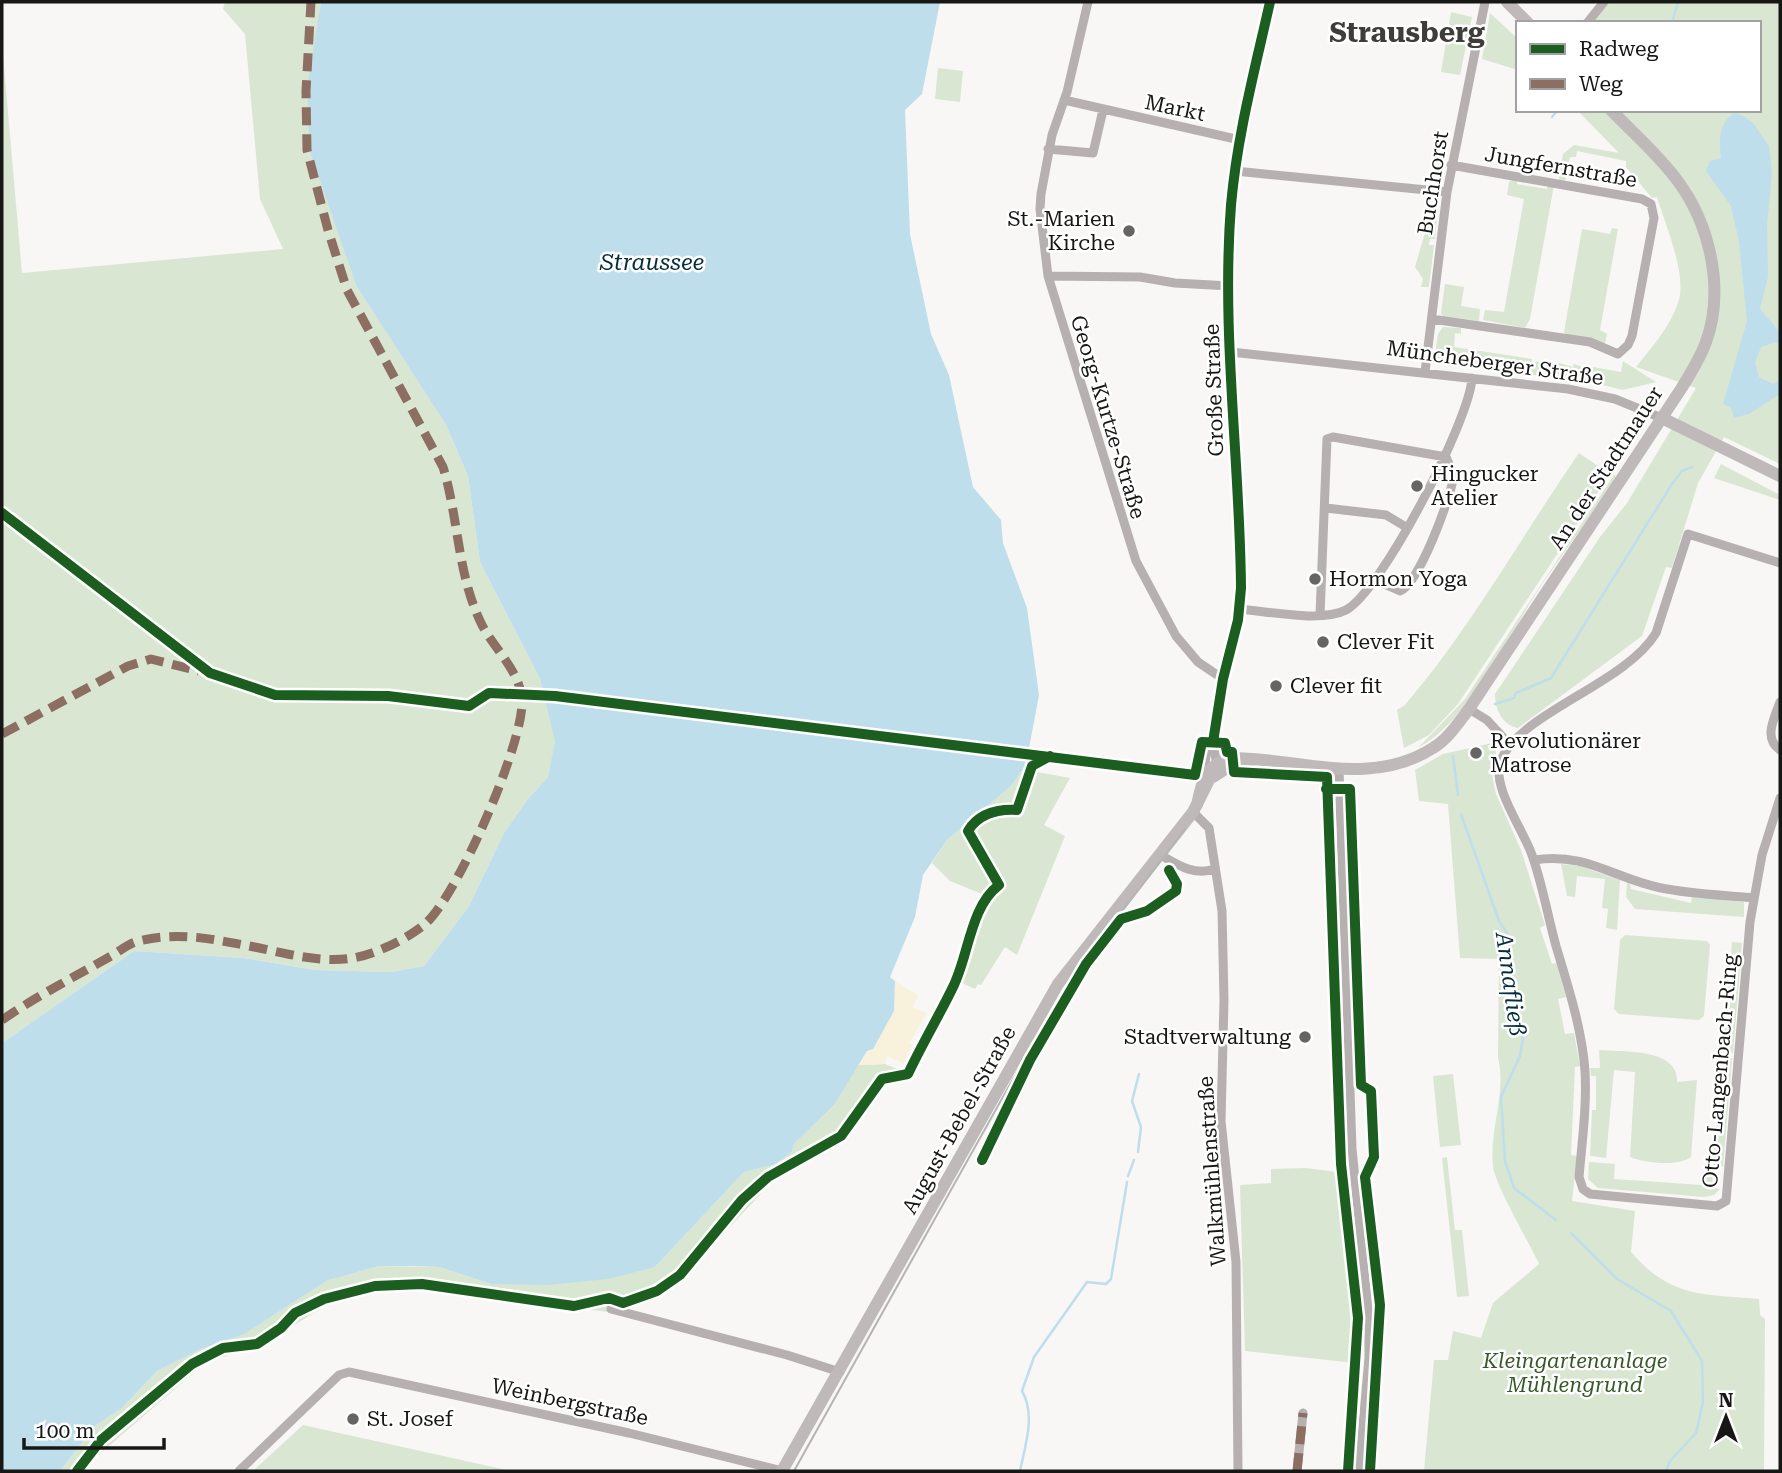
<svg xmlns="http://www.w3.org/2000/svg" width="1782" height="1473" viewBox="0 0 1782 1473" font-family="'Roboto Serif',serif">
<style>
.green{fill:#d9e6d2}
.sand{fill:#f8f2dd}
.water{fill:#bfdeeb}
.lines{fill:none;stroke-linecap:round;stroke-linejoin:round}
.stream{stroke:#bfdeeb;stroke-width:2.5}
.ferry{stroke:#052e3d;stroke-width:2;stroke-dasharray:9 7;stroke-linecap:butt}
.street{stroke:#b6b0b1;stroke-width:9}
.secondary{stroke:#bfb9ba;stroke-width:12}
.tram{stroke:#b6b3b3;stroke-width:2}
.quiet{stroke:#8d6e63;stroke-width:9;stroke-dasharray:18 9;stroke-linecap:butt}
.cycleway-casing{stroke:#fff;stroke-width:15}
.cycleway{stroke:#1b5e20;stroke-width:10}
.poi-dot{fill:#666564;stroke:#fff;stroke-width:2.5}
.labels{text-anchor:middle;stroke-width:5;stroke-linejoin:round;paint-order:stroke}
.street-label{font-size:21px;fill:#171716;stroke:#fff}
.poi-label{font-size:21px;fill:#171716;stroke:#fff;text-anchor:start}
.park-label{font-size:21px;font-style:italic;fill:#375928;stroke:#fff}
.water-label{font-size:23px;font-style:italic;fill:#052e3d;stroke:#fff}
.district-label{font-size:28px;font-weight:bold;fill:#3e3d3a;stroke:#fff}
</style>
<rect width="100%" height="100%" fill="#f8f7f5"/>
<path class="green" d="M225,2h96l-3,23 39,262 89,138 22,51 12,86 60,117 16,62 -8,36 -21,23 -23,33 -35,73 -45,60 -33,6 -75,-2 -72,-12 -110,-7 -132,92v-1000l20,230 261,-24 -23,-50 -15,-165 -22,-25z
M1604,2h176v462l-56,-27 -26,46 -26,85 -6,-1 -24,69 -124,92c-16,-3 -23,-19 -23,-34l105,-157 27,-34 69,-115 -60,-21c15,-19 34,-40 42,-64 10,-27 -13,-79 -21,-106l-5,1 -26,-31v-6l-49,-10 -1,6h-6l-5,24 -6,-1 4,-26 11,-9 45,8 -42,-43h182v-87h-172z
M1451,12l21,5 -12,58 -19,-3z
M1490,13l28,26v31l-36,-11z
M938,68l25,3 -3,31 -25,-3z
M1517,177v7l30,5 1,-5 6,1 -24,134 -5,9 -42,-8 2,-10 19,2 20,-113 -17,-4 2,-13z
M1435,198l3,7 -3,34h-5l-1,6h5l-5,42h-8l2,-8 -8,-12z
M1612,228l6,1 -18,101 7,4 -2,10 -39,-9 -2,-3 18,-103 28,5z
M1445,284l19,3 -3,19 19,3 -1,12 -36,-5 -2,-3z
M1443,327l18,1v6l-6,-1 -1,14 78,12v3l19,-1v3l5,1v-3l17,5 1,-3 18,6 1,-3 28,5 2,-11 33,21 -33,8 -32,-8 -153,-19 -4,-3 4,-26z
M1579,453l31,21 -152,230 -29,31 -25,13 -7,-38 8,-5c67,-79 116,-168 174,-252z
M1721,464l59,31v5l-66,-22z
M1614,475l2,1c-22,35 -46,68 -69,101 -33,47 -78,145 -128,170l46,-48z
M1492,743l4,9 -4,23 4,19 25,56 24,75 -5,3 12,36 5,-1 9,34 -8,2 7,35 9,-1 6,33 -5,1 -4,88 6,1 -5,45 63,10 -4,41c40,46 71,42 128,47l1,16 5,4 -1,152h-340l10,-111h14l5,-29 28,7 12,-35 46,-39c-9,-20 -45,-81 -46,-98 -4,-36 14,-74 5,-108l1,-99 -39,-1 -12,-154 -29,-3 -4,-31 28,-16z
M1030,755l9,4 -2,13 33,6 -26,47 21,11 -48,119 -12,-8 -24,38 -3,-1 -3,5 -13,-6 -31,51 -20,43 -33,11 -29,48 -79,48 -84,90 -32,21 -39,18 -188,-25 -52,4 -43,9 -64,41 -63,21 -125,108h-20l35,-45 27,-18 35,-37 169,-90 53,-15 60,1 52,17 164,-17 89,-95 30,-7 18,-13 2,-8 41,-40 23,-39 27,-1 20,8 44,-84 33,-94 -32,-13 -18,-18 15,-23 64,-54z
M1561,864l19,2 40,14 -3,50 -11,-2 2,-19 -6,-1 3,-29 -28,-3 -2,21 -8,-1z
M1630,881l1,8 60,14 1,-8 52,7v15l-109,-8 -9,-12 1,-14z
M1625,935l82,6 3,4 -6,71 -5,4 -80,-6 -5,-5 6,-69z
M1732,942l10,1 -9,110 -10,-1z
M1599,1050c25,2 80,-2 78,32l20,-2 -6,77c-12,10 -47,6 -61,0l5,-85 -21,-2 -8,88 -16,-2 2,-46h4v-34h-5l-1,-8h10z
M1722,1057l10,1 -9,109 -10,-1z
M1453,1074l8,71 -21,2 -7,-71z
M1447,1157l8,73h7l7,66 -12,1 -15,-139z
M1589,1162l26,2 -1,15 88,6 1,-14 10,1 -1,16 8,1 -6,6 -10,2 -106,-9 -10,-9z
M1306,1168l31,4 17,147 1,44 -110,-12 -5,-166 31,-2v-14z
M303,1425l208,46h-258z"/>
<path class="sand" d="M895,981l23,14 -5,12 14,6 -18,30 3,2 -8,19 -17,-8 -2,8 -26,1 35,-54z"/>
<path class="water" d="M321,2h619l-18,92 -17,16 5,124 21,100 18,41 24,112 28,33 2,23 24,65 12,87 -13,69 -15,22 -64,54 -24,35 -8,42 -25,60 5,4 -1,30 -21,38 -6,2 -32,53 -41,40 -2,8 -18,13 -30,7 -89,95 -47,12 -60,6 -57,-1 -52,-17 -25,-1h-35l-53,15 -82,53 -46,16 -41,21 -35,37 -27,18 -35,45h-58v-428l132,-92 110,7 72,12 75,2 33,-6 45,-60 35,-73 23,-33 21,-23 7,-36 -15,-62 -60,-117 -12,-86 -22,-51 -89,-138 -48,-138 -1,-68z
M1734,113l8,2 11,8 16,23 3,27 -5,52 1,52 -8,32 20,23v13l-4,-3 -15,5 -6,16 4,14 14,7 7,-4v14l-31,20 -15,4 -3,-10 -8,-4 24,-83 -8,-79 -8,-36 -25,-35 4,-10 11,-3c-2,-17 -3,-34 13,-45z"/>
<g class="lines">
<path class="stream" d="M1672,23l6,-21
M1552,117l6,-7
M1495,704l19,-6 2,-5 35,-15 121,-194 10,-13 10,-4
M1453,756l5,39
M1461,814l38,107 8,12 5,71 11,34 -3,18 -19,41 4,64 9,27 42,32
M1138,1152l3,-25 -9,-26 7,-27
M1128,1176l6,-16
M1571,1233l46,46 54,32 31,50 1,41 -7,31 -26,28 -4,10
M1020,1471c5,-25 16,-56 2,-80l12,-34 53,-75 19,2 5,-5 16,-97"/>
<path class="ferry" d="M555,696l452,55"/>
<path class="street" d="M1088,2l-21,90 -15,43 -11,59 -1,15 8,67 88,285 40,75 22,26 25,17
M1587,23l17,-21
M1064,100l176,40
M1048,149l45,4 10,-43
M1235,171l212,21
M1048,276l92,1 35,6 55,3
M1432,319l158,23 28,12 10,-9 4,-9 22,-118 -3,-14 -9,-5 -191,-34
M1231,352l337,37 47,10 49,20
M1425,372l22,-180 38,-190
M1326,508l60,7 20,12
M1780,563l-92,-29 -32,99c-31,51 -135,79 -155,127 -11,27 24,71 32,98 10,29 15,59 23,88 12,40 26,83 29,125 2,35 -3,71 -6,106l4,12 7,5 127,12 9,-5 24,-279 12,-67 18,-57
M1239,609c28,2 82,14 107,1 35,-18 124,-190 126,-232
M1320,615l7,-176 6,-2 113,20 8,18c-3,22 -35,109 -54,116l-25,-11
M1780,702c-6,17 -17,36 0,48
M1469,709l18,11 24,26
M1050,756l158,21
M1217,763c-9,-31 2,-68 11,-98 8,-25 11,-51 13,-77 -1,-127 -20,-256 -10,-383 6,-69 24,-136 39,-203
M1339,769l13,380 17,171v38l-10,113
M1203,776l4,-26 6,-8
M1193,812l16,16 13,83 2,89 -3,121 15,141 2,209
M1159,854c16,9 35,23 55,15
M1534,860c52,-8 79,18 127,28 30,6 62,7 93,10
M611,1309l176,46 53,17
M239,1471l100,-96 10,-3 280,61 154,38
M1297,1471l6,-58"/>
<path class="secondary" d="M1507,2l21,21
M1664,419l116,57
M1213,777l14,-9 22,-3
M1197,805c5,-23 7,-37 31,-47 69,-1 141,31 205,-10 15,-9 26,-26 36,-39l212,-320c9,-15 19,-30 25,-47 19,-53 4,-118 -29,-162 -19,-26 -44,-47 -66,-70
M782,1471l276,-487 135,-172 24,-48"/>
<path class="tram" d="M1780,1187v212
M794,1471l243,-435 60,-92 88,-115"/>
<path class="quiet" d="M2,734l126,-68 23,-7 48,12
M2,1020c35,-24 72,-43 109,-64 9,-5 18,-13 28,-15 36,-9 69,-3 105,4 34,6 74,19 109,13 23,-4 54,-19 72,-34 32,-27 100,-183 97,-225 -2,-27 -28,-51 -40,-74 -25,-50 -23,-106 -39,-158l-96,-177 -19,-60 -21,-80 -1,-59 5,-89
M1297,1471l6,-58"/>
<g class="cycleway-casing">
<path id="cycleway" d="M2,513l208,160 65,22 113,1 81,10 20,-13 66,3 640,79 7,-33 23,1 2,9h5l2,20 93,5 14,387 17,154 -10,153
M1213,742l10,-63 15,-59 3,-32c-1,-127 -20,-256 -10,-383 6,-69 24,-136 39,-203
M1326,789h24l11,296 10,6 3,66 -9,20 15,128 -10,166
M982,1160l48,-100 56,-96 35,-45 26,-8 29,-20 1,-7 -8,-14
M77,1471l24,-31 91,-76 31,-16 34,-4 24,-16 14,-15 29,-14 51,-13 47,-2 152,22 35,-8 14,5 34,-12 23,-16 62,-75 26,-23 73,-41 41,-57 26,-5c14,-30 31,-58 45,-87 16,-32 17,-80 46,-102l-31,-54c11,-18 30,-22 49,-21l15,-44 18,-10"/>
</g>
<use href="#cycleway" class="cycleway"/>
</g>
<g class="poi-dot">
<circle cx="1129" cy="231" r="7"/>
<circle cx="1417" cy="486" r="7"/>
<circle cx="1315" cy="579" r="7"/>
<circle cx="1323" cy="642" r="7"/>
<circle cx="1276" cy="686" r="7"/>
<circle cx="1476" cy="753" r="7"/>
<circle cx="1305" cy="1037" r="7"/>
<circle cx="353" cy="1419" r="7"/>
</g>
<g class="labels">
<g class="street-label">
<text transform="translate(1175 108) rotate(12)" y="7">Markt</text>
<text transform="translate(1561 167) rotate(10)" y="7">Jungfernstraße</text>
<text transform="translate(1433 183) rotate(-81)" y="7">Buchhorst</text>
<text transform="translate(1495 363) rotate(8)" y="7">Müncheberger Straße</text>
<text transform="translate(1214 390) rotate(-92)" y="7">Große Straße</text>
<text transform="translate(1108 417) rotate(73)" y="7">Georg-Kurtze-Straße</text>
<text transform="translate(1606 468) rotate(-57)" y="7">An der Stadtmauer</text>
<text transform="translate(1720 1071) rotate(-85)" y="7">Otto-Langenbach-Ring</text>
<text transform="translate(959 1120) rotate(-61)" y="7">August-Bebel-Straße</text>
<text transform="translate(1212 1171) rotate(-94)" y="7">Walkmühlenstraße</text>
<text transform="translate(570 1402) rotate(12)" y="7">Weinbergstraße</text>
</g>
<g class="poi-label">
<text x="1115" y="226" text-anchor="end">St.-Marien<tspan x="1115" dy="24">Kirche</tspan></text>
<text x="1431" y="481">Hingucker<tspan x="1431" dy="24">Atelier</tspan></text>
<text x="1329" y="586">Hormon Yoga</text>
<text x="1337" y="649">Clever Fit</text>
<text x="1290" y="693">Clever fit</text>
<text x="1490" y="748">Revolutionärer<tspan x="1490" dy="24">Matrose</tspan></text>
<text x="1291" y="1044" text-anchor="end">Stadtverwaltung</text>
<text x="367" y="1426">St. Josef</text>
</g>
<g class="park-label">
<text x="1575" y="1368">Kleingartenanlage<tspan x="1575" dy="24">Mühlengrund</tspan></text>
</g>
<g class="water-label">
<text x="652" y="270">Straussee</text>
<text transform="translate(1511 984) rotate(82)" y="8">Annafließ</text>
</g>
<g class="district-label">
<text x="1407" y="42">Strausberg</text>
</g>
</g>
<rect width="1782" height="1473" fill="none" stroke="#171716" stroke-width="7"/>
<rect x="1516" y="21" width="245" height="91" fill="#ffffff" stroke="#a2a2a2" stroke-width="2"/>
<rect x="1530" y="44" width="35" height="10" fill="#1b5e20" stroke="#a2a2a2" stroke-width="2"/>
<text x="1579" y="56" font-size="21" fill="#171716">Radweg</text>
<rect x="1530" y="79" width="35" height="10" fill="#8d6e63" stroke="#a2a2a2" stroke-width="2"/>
<text x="1579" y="91" font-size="21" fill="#171716">Weg</text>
<g transform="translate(1726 1417)" stroke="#ffffff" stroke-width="5" paint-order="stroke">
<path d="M0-5L12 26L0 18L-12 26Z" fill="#171716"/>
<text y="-10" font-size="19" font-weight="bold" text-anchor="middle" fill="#171716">N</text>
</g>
<path d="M24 1438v10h140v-10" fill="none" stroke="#171716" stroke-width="3.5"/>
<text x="35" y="1438" font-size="21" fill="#171716" stroke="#ffffff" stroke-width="5" paint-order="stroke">100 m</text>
</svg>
